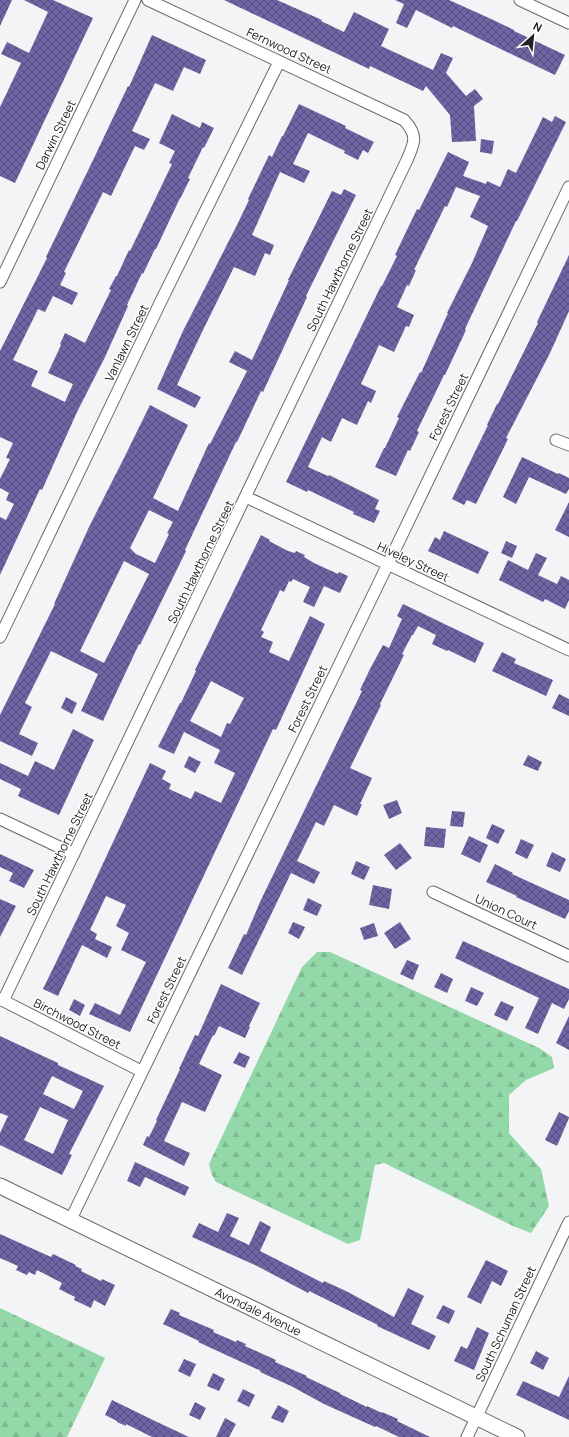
<svg xmlns="http://www.w3.org/2000/svg" width="569" height="1437" viewBox="0 0 569 1437" font-family="Manrope,sans-serif">
<style>
.forest{fill:url(#forest-firs)}
.building{fill:url(#building-cross-hatch);fill-rule:evenodd}
.lines{fill:none;stroke-linecap:round;stroke-linejoin:round}
.street-casing{stroke:#696a6b;stroke-width:13}
.secondary-casing{stroke:#696a6b;stroke-width:17}
.street{stroke:#fff;stroke-width:11}
.secondary{stroke:#fff;stroke-width:15}
.labels{text-anchor:middle;stroke-width:3;stroke-linejoin:round;paint-order:stroke}
.street-label{font-size:12px;fill:#212121;stroke:#fff}
</style>
<defs>
<pattern id="forest-firs" width="22" height="20" patternUnits="userSpaceOnUse"><rect width="22" height="20" fill="#93d8a8"/><path d="M5 1l3.5 6h-7zM16 11l3.5 6h-7z" fill="#7eb990"/></pattern>
<pattern id="building-cross-hatch" width="8" height="8" patternUnits="userSpaceOnUse"><rect width="8" height="8" fill="#7065a4"/><path d="M0 0l8 8M0 8l8-8" fill="none" stroke="#564e7e"/></pattern>
</defs>
<rect width="100%" height="100%" fill="#f3f4f5"/>
<path class="forest" d="M317,952h13l209,96 13,9 2,11 -28,12 -17,15v38l32,36 8,37 -18,27 -18,-7 -129,-63 -9,2 -15,75 -12,4 -132,-62 -4,-7 -3,-11 93,-197z
M0,1308l105,50 -38,79h-67z"/>
<path class="building" d="M0,0h12l-12,26z
M24,0h29l40,18 -78,165 -15,-7v-69l21,-44 -20,-9 6,-12 22,11 19,-41z
M224,0h53l45,20 -1,1 23,11 10,-20 35,17 -8,17 52,24 8,-17 12,5 -7,15 20,23 9,-7 8,10 -9,7 2,35 -24,1 -2,-27 -24,-29 -3,5 -53,-25 -1,3z
M395,0h54l40,18 25,12v1l51,24 -10,20 -102,-49 -1,2 -36,-18 -9,18 -11,-5 8,-19z
M152,35l54,25 -6,14 -16,-7 -11,24 -18,-8 -23,48 18,8 -6,11 -9,-4 -24,50 -8,-4 -39,80 2,1 -6,12 18,8 -6,12 -19,-9 -8,16 -7,-3 -25,51 25,11 -7,15 34,16 8,-18 -25,-11 13,-28 -1,-1 5,-11 20,10 26,-53 -2,-1 7,-13h1l12,-26 1,1 18,-37 24,-50 -3,-1 6,-12 -16,-8 13,-29 28,14 2,-6 12,6 -10,20 -1,-1 -15,31 2,1 -10,20v-1l-24,51h-1l-12,25 -1,-1 -15,32 1,1 -23,51 -28,55 -35,78 -2,-1 -40,86v-58l6,3 8,-16 -8,-4 3,-7 -9,-5v-9l10,-20 -4,-1 7,-15 -13,-6v-86l47,-93 -1,-1 49,-101 33,-70 1,1z
M299,104l47,22 -1,2 29,14 -6,11 -5,-3 -5,10 -14,-7 1,-2 -37,-18 -15,31 17,7 -6,12 -24,-11 -28,63 22,10 -4,10 -5,-2 -10,23 -21,-9 -32,65 -25,53 24,12 -6,11 -38,-19 26,-58 54,-106 12,-25 -1,-1 21,-44 3,2 10,-21h1z
M555,116l11,6 -49,99h-1l-51,108 1,1 -21,45h-1l-27,56 2,1 -9,19 -2,-1 -12,26 -21,-9 9,-19h1l14,-30 -2,-1 23,-45 1,1 27,-60h-1l25,-50 16,-37 -18,-9 10,-21 -24,-9 -9,20 -2,-1 -31,64h2l-7,16 -2,-1 -10,22 17,8 -5,12 -3,-1 -12,26 -15,-7 -18,39 15,7 -5,12 -3,-2 -11,24 -15,-7 -11,24 -9,-5 -14,30 20,9 1,-1 50,25 -4,9 5,2 -6,12 -21,-9 1,-2 -46,-22 -1,2 -21,-10 95,-196h1l15,-30 -2,-1 10,-21 12,-25 2,1 29,-58 21,10 -6,14 23,8 1,-3 13,6 8,-18 8,4 27,-56 9,5z
M481,139l13,2 -2,13 -12,-2z
M344,189l12,6 -50,101 1,1 -44,95 -2,-1 -24,51h-1l-51,108 1,1 -46,94 -1,-1 -36,77 -22,-10 17,-37 -47,-23 -26,52 7,4 -13,27 19,9 -6,13 -32,-15v-26l55,-111h-1l35,-77 35,-69 26,-53 38,20 -35,73 25,13 31,-68 1,1 37,-73 -18,-9 6,-11 17,9 37,-80h-1l44,-89 9,4zM149,510l24,12 -6,11 2,1 -14,29 -19,-9 -6,-6zM124,561l25,13 -45,89 -24,-12z
M569,255v56l-19,42 -44,85 2,1 -32,65 -9,-4 -3,5 -12,-6 36,-74h-1l10,-21h1l40,-81 -1,-1z
M522,457l36,17 1,-1 10,5v11l-3,5 -37,-17 -13,27 -13,-7z
M569,502v35l-14,-7z
M444,531l45,21 -11,22 -50,-23 7,-14 5,3z
M261,535l9,5 -1,1 19,10 7,2 1,-2 9,4 -1,2 10,6 24,11 1,-2 9,4 -8,17 -16,-7 -10,21 -11,-5 7,-15 -17,-8 -2,3 -2,-1 -5,11 -4,-2 -19,40 3,2 -3,5 12,5 -4,10 20,9 21,-45 15,8 -49,106 -3,-1 -143,303 -41,-18 6,-11 25,12 26,-53 -25,-12 8,-17 -13,-7 10,-21 -20,-9 -16,34 7,4 -2,5 17,8 -5,11 -25,-13 -24,51 -15,-7 35,-72 72,-154 16,8 -4,8 9,5 -2,5 22,10 4,-8 26,12 14,-30 -21,-10 6,-13 -36,-18 -10,22 -16,-7 22,-44h1l15,-32 -1,-1zM211,681l33,17 -14,26 -3,-1 -6,14 -31,-16z
M506,541l11,5 -5,12 -11,-5z
M536,553l11,5 -9,17 19,9 4,-8 8,4v20l-4,9 -20,-10 -2,3 -44,-22 9,-20 20,10z
M403,604l81,39 -9,20 -27,-13 -1,1 -15,-7 4,-9 -18,-9 -5,9h-1l-10,19 2,1 -24,49 1,1 -31,63 22,10 -12,26h2l-5,12 -23,-11 -10,21 -8,-4 -19,39 23,11 -6,12 -23,-11 -49,102 -14,-7 16,-34 2,1 14,-33 102,-211 -2,-1 10,-21 13,-24 6,3 13,-29 -5,-3z
M502,652l14,7 -2,4 39,17 -7,16 -54,-25z
M559,694l10,5v17l-17,-8z
M66,697l11,6 -5,11 -11,-6z
M73,729l21,11 -35,75 -41,-19 3,-7 -21,-10v-16l28,13 7,-15 19,9z
M528,755l14,7 -4,9 -15,-6z
M189,756l12,6 -6,11 -11,-6z
M397,800l5,13 -13,6 -6,-14z
M452,811l13,1 -2,15 -13,-1z
M492,824l13,6 -7,14 -12,-6z
M426,827l20,2 -2,19 -20,-2z
M469,836l19,9 -8,18 -19,-9z
M521,839l13,6 -7,14 -12,-6z
M400,843l12,15 -16,12 -12,-15z
M552,852l14,7 -6,13 -14,-6z
M0,854l34,16 -10,18 -15,-7 4,-8 -13,-6z
M356,861l14,6 -6,13 -13,-6z
M495,864l18,9 -1,1 57,26v11l-4,8 -49,-22 1,-1 -31,-14z
M373,885l19,4 -3,20 -20,-4z
M308,898l14,7 -5,11 -14,-6z
M0,899l16,7 -16,31z
M293,922l12,5 -6,12 -11,-6z
M400,922l11,17 -16,10 -11,-16z
M374,923l4,13 -14,4 -4,-12z
M463,941l106,48v10l-5,10 -12,-6 -14,31 -13,-6 14,-30 -84,-40z
M407,960l12,5 -6,15 -13,-6z
M441,973l12,6 -6,14 -13,-6z
M221,984l39,19 -11,23 1,1 -5,11 -26,-12 -5,10 -1,-1 -14,29 23,11 -12,26 -5,11 -23,-10 -18,39 26,12 -6,13 -41,-21 4,-9 2,1 8,-16 -1,-1 24,-51h-1l16,-34 3,1z
M471,987l13,6 -7,13 -12,-5z
M74,999l11,6 -5,11 -11,-6z
M501,1001l13,6 -7,14 -13,-6z
M569,1016v34l-13,-7z
M0,1036l43,20 15,7v2l46,21 -35,68 3,1 -10,20 -62,-30v-12l8,-17 -8,-3zM52,1076l31,15 -9,18 -31,-15zM40,1107l28,13 -15,34 -29,-14z
M239,1052l11,5 -5,11 -12,-5z
M559,1112l10,5v1l-12,28 -12,-6z
M135,1162l54,25 -4,9 -40,-19 -5,10 -13,-6z
M227,1213l12,5 -9,18 19,9 11,-24 11,6 -11,24 63,32 1,-2 22,10 48,26 14,-29 16,8 -13,28 25,12 -7,14 -52,-24 1,-1 -69,-34 -1,2 -51,-27 -65,-29 7,-14 19,9z
M0,1234l51,23 2,-3 23,11 -1,1 7,3 -1,2 20,10 1,-2 13,6 -10,21 -11,-6 -3,8 -17,-8 1,-3 -16,-8 3,-6 -25,-13 -2,5 -6,-3 -2,3 -11,-5 2,-4 -18,-8z
M486,1260l22,11 -7,15 -9,-5 -11,23 -14,-7z
M443,1305l12,6 -6,13 -13,-6z
M171,1309l9,4 -1,2 35,15 -1,2 23,10 1,-2 9,4 -1,2 31,14 -1,2 32,14 -1,1 34,16v1l27,13v-1l15,7v-1l16,7 -1,2 33,16h-31l-23,-11 -1,1 -51,-23 -33,-18 -31,-14 1,-1 -63,-29 1,-1 -36,-17z
M477,1327l12,6 -15,37 -20,-9 7,-15 6,3z
M536,1351l13,7 -6,12 -13,-7z
M184,1359l12,5 -6,13 -12,-6z
M213,1373l12,6 -6,12 -12,-5z
M569,1376v44l-53,-25 7,-14 36,16z
M243,1389l12,6 -6,12 -12,-6z
M112,1400l43,21 34,16h-37l-26,-13v2l-9,-4v-1l-12,-6z
M195,1402l11,6 -6,12 -11,-5z
M278,1405l11,6 -6,12 -12,-5z
M225,1418l11,6 -7,13h-13z"/>
<g class="lines">
<g class="street-casing">
<path id="street" d="M520,0l49,23
M0,282l135,-282
M556,440l13,5
M246,497l323,153
M0,637l161,-336 118,-239
M0,819l74,35
M433,892l136,64
M0,999l141,72
M3,1001l404,-841c8,-18 11,-25 -3,-40l-256,-120
M70,1221l318,-657 181,-377
M467,1437l102,-215"/>
</g>
<g class="secondary-casing">
<path id="secondary" d="M0,1186l517,251"/>
</g>
<use href="#street" class="street"/>
<use href="#secondary" class="secondary"/>
</g>
<g class="labels">
<g class="street-label">
<text transform="translate(289 51) rotate(25)" y="4">Fernwood Street</text>
<text transform="translate(56 135) rotate(-64)" y="4">Darwin Street</text>
<text transform="translate(340 270) rotate(-64)" y="4">South Hawthorne Street</text>
<text transform="translate(127 343) rotate(-64)" y="4">Vanlawn Street</text>
<text transform="translate(449 407) rotate(-64)" y="4">Forest Street</text>
<text transform="translate(201 562) rotate(-64)" y="4">South Hawthorne Street</text>
<text transform="translate(413 562) rotate(25)" y="4">Hiveley Street</text>
<text transform="translate(308 699) rotate(-64)" y="4">Forest Street</text>
<text transform="translate(60 854) rotate(-64)" y="4">South Hawthorne Street</text>
<text transform="translate(506 912) rotate(25)" y="4">Union Court</text>
<text transform="translate(167 990) rotate(-64)" y="4">Forest Street</text>
<text transform="translate(77 1024) rotate(27)" y="4">Birchwood Street</text>
<text transform="translate(258 1312) rotate(26)" y="4">Avondale Avenue</text>
<text transform="translate(506 1324) rotate(-65)" y="4">South Schuman Street</text>
</g>
</g>
<g transform="translate(533 36) rotate(27)" stroke="#ffffff" stroke-width="3" paint-order="stroke">
<path d="M0-3L7 15L0 10L-7 15Z" fill="#212121"/>
<text y="-6" font-size="11" font-weight="bold" text-anchor="middle" fill="#212121">N</text>
</g>
</svg>
